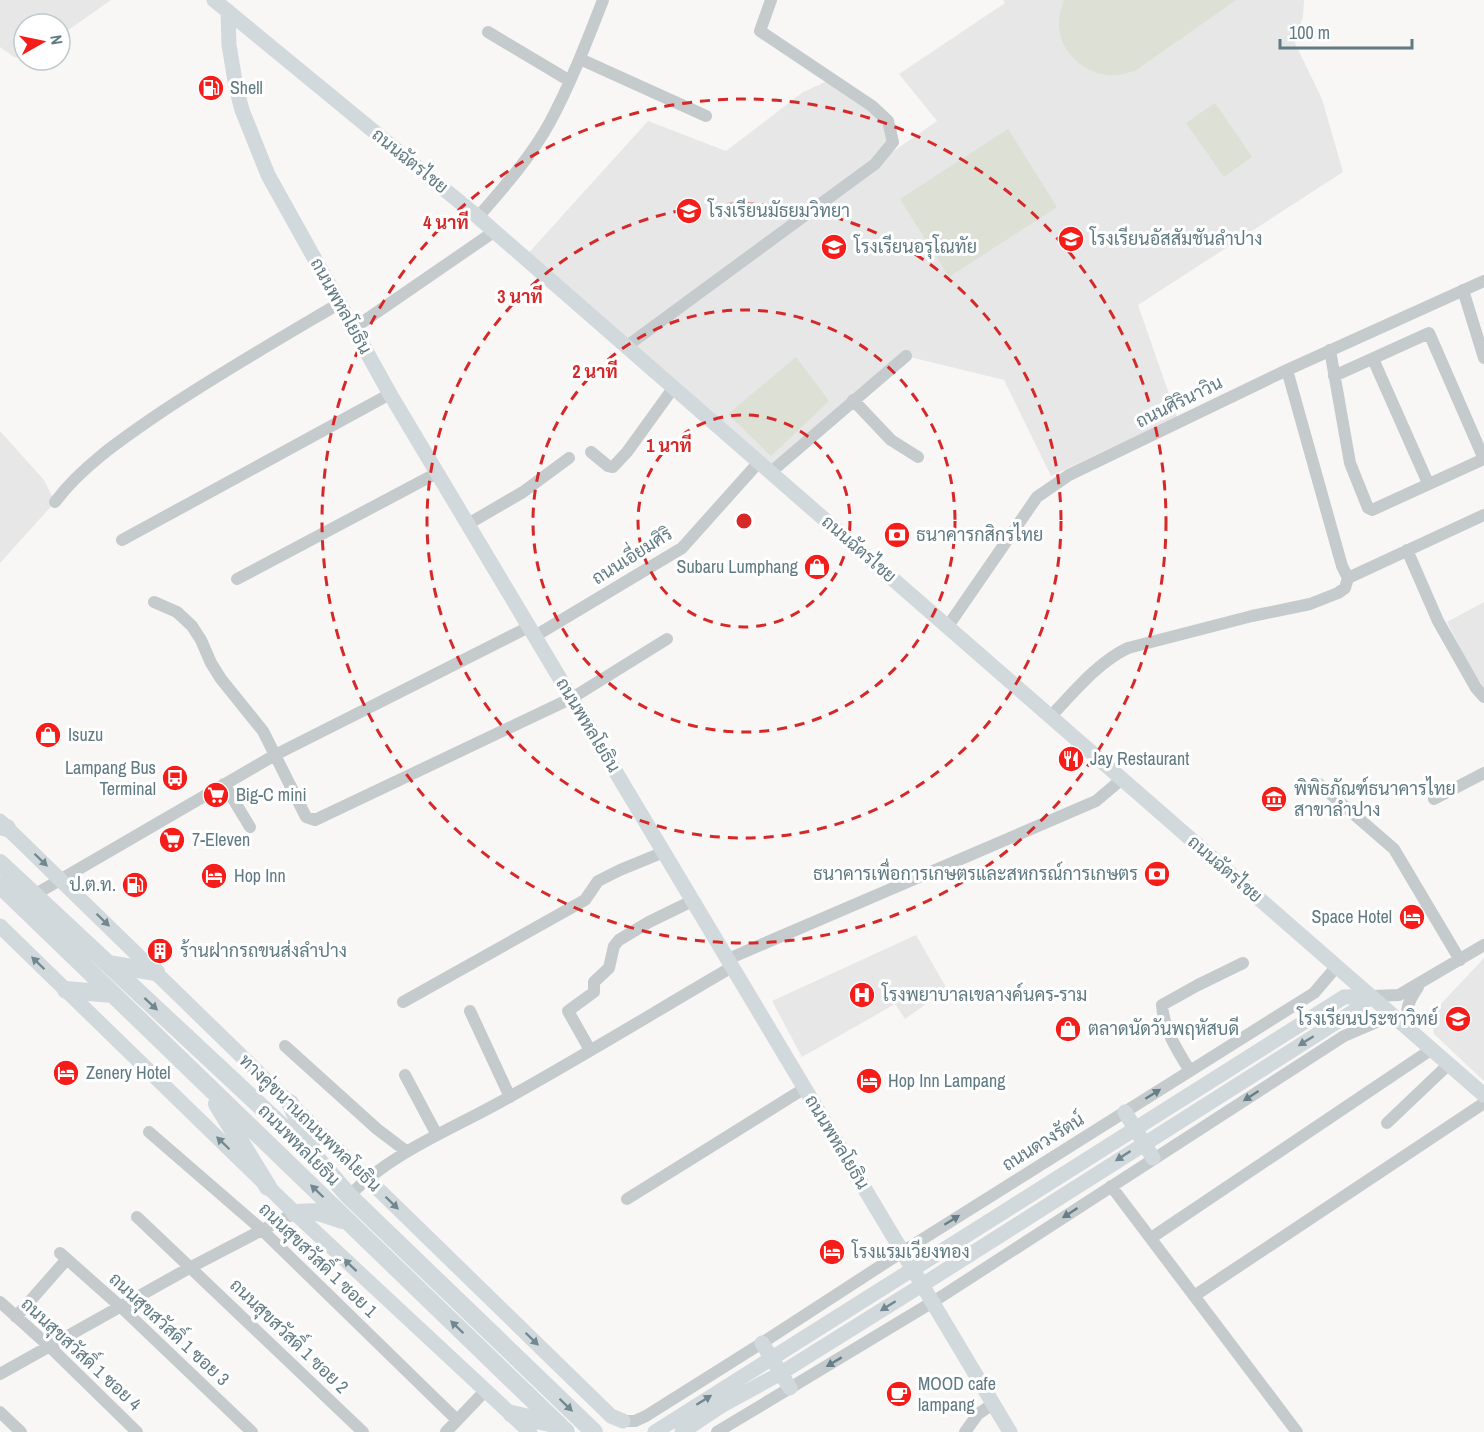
<svg xmlns="http://www.w3.org/2000/svg" width="1484" height="1432" viewBox="0 0 1484 1432" font-family="'Archivo Narrow',Sarabun,sans-serif">
<style>
.built{fill:#e6e7e6}
.green{fill:#dce0d5}
.lines{fill:none;stroke-linecap:round;stroke-linejoin:round}
.minor{stroke:#c5cbcd;stroke-width:12}
.major{stroke:#d2d9dc;stroke-width:15}
.highway{stroke:#d2d9dc;stroke-width:18}
.oneway{fill:#718890}
.oneway2{fill:#657e87}
.ring{fill:none;stroke:#d62828;stroke-width:3;stroke-dasharray:10 8}
.labels{text-anchor:middle;stroke-width:6;stroke-linejoin:round;paint-order:stroke}
.poi-label{font-size:18px;fill:#607a83;stroke:#fff;text-anchor:start}
.street-label{font-size:18px;fill:#607a83;stroke:#fff}
.centre{fill:#d62828;stroke:#fff;stroke-width:3}
.ring-label{font-size:18px;text-anchor:middle;font-weight:bold;fill:#d62828;stroke:#fff;stroke-width:6;stroke-linejoin:round;paint-order:stroke}
</style>
<rect width="100%" height="100%" fill="#f8f7f5"/>
<path class="built" d="M0,0h111l-51,36v-12h-36v35l-10,-2 -14,-10z
M1003,0h301l-1,16 -8,27 27,56 21,73 -205,133 39,112 -126,59 -47,-96 -98,-24 -135,116 -246,-215 123,-136 78,30 77,-59 29,-13 40,27 21,36 -15,20 59,-41 -38,-47 106,-71z
M0,431l44,49 11,22 -55,61z
M1484,602v88l-8,-10 -29,-58z
M916,935l31,54 -42,30 -10,-15 -93,53 -30,-56z
M1484,958v123l-50,-47 -2,-11 1,-8 7,-10z"/>
<path class="green" d="M1064,0h172l-101,71c-6,1 -13,4 -19,4 -25,2 -51,-17 -56,-42 -3,-11 1,-23 4,-33z
M1215,103l37,54 -28,20 -38,-54z
M1008,129l49,78 -108,70 -49,-78z
M796,357l33,44 -58,55 -43,-42z"/>
<g class="lines">
<path class="minor" d="M488,32l82,49
M580,59l126,57
M478,217c26,-30 53,-60 72,-95 21,-39 37,-81 53,-122
M1463,290l21,68
M354,328l141,-97
M627,346l248,-182 18,-22 -5,-21 -16,-15 -112,-75 11,-31
M1330,350l20,113 18,45 4,2 112,-51 -55,-126 -95,43
M1373,359l55,124
M1287,370l55,196 6,12 136,-63
M853,400l38,40 27,17
M591,452l17,14 5,1 14,-15 47,-65
M771,472l135,-116
M55,502c27,-36 67,-63 105,-89 58,-39 119,-74 180,-110
M468,524l55,-32 46,-34
M122,540l268,-146
M1407,550l31,71 38,67 8,9
M237,579l200,-106
M154,602l23,10 15,14 9,14 10,23 10,16 42,52 43,86 9,3 257,-122 95,-59
M948,626l89,-129 32,-22 218,-105 197,-89
M535,636l147,-88 77,-86
M1051,716c23,-24 47,-54 77,-68l124,-32 58,-12 28,-11 7,-5 3,-10
M224,784l26,43
M1319,784l75,65 66,111
M1434,799l50,-26
M34,895l241,-140 254,-128
M728,959l368,-158 26,-22
M1371,996l28,-1 85,-50
M403,1002l182,-102 13,-19 22,-11 44,-18
M470,1011l40,86
M1414,1034c-10,-21 -9,-28 4,-47
M285,1046l92,83 29,22
M590,1050l-22,-39 26,-19v-10l15,-14 5,-22 5,-6 30,-18 43,-21
M1190,1071c-13,-21 -26,-41 -28,-66l36,-20 45,-22
M405,1075l32,60
M1387,1123l62,-59
M149,1132l112,97 196,191
M1111,1186l186,246
M349,1196c45,-46 107,-68 162,-100 74,-41 147,-86 221,-129
M627,1199l178,-111
M137,1217l226,215
M1151,1238l281,-189
M60,1253l61,54 131,125
M1194,1296l290,-193
M0,1302l50,45 87,85
M16,1317l51,-58
M0,1374l191,-107 104,-54
M0,1412l21,20
M623,1421h12l11,-5 116,-73 140,-91 412,-259 23,-27
M446,1432l40,-42
M717,1432l219,-132 408,-264 49,-21
M965,1432l13,-18 15,-10"/>
<path class="major" d="M214,0l264,217 1006,878
M228,11l1,34 7,42 6,23 26,65 122,219 620,1038
M0,821l611,595 12,5
M0,926l295,287 235,219
M1125,1112l28,46
M762,1343l28,45
M655,1432l689,-435 27,-1
M682,1432l39,-26 60,-33 141,-88 432,-274 17,-15"/>
<path class="highway" d="M0,826l7,2
M0,863l317,296 32,37 245,236
M0,885l566,547
M108,964l48,8
M66,990l46,4
M290,1103l22,45
M217,1104l51,83
M295,1213l23,-1 24,8
M512,1414l46,11"/>
</g>
<defs><path id="oneway-solid" d="M-6-.8H1V-3.2L6.5 0L1 3.2V.8H-6Z" transform="scale(1.5)"/></defs>
<g class="oneway">
<use href="#oneway-solid" transform="translate(41 860) rotate(44)"/>
<use href="#oneway-solid" transform="translate(103 920) rotate(44)"/>
<use href="#oneway-solid" transform="translate(38 963) rotate(-136)"/>
<use href="#oneway-solid" transform="translate(151 1004) rotate(43)"/>
<use href="#oneway-solid" transform="translate(1306 1041) rotate(148)"/>
<use href="#oneway-solid" transform="translate(223 1143) rotate(-136)"/>
<use href="#oneway-solid" transform="translate(1123 1156) rotate(147)"/>
<use href="#oneway-solid" transform="translate(317 1191) rotate(-136)"/>
<use href="#oneway-solid" transform="translate(392 1203) rotate(44)"/>
<use href="#oneway-solid" transform="translate(350 1265) rotate(-137)"/>
<use href="#oneway-solid" transform="translate(888 1306) rotate(148)"/>
<use href="#oneway-solid" transform="translate(457 1327) rotate(-136)"/>
<use href="#oneway-solid" transform="translate(532 1339) rotate(44)"/>
<use href="#oneway-solid" transform="translate(704 1400) rotate(-32)"/>
<use href="#oneway-solid" transform="translate(566 1405) rotate(44)"/>
</g>
<g class="oneway2">
<use href="#oneway-solid" transform="translate(1153 1094) rotate(-32)"/>
<use href="#oneway-solid" transform="translate(1251 1096) rotate(147)"/>
<use href="#oneway-solid" transform="translate(1070 1213) rotate(147)"/>
<use href="#oneway-solid" transform="translate(952 1220) rotate(-32)"/>
<use href="#oneway-solid" transform="translate(834 1362) rotate(149)"/>
</g>
<g class="ring">
<circle cx="744" cy="521" r="106"/>
<circle cx="744" cy="521" r="211"/>
<circle cx="744" cy="521" r="317"/>
<circle cx="744" cy="521" r="422"/>
</g>
<defs>
<g id="fuel-disc" transform="scale(1.35)"><circle r="9.5" fill="#f41d19" stroke="#fff"/><path d="M-5.5-6h7V0h2V4h1.3V-2.5L3-4.5l.8-.8L6-3V5H2.5V1h-1V6h-7ZM-4.2-4.7v3.2H.2V-4.7Z" fill="#fff"/></g>
<g id="school-disc" transform="scale(1.35)"><circle r="9.5" fill="#f41d19" stroke="#fff"/><path d="M0-5L7-2L0 1L-7-2ZM-4 1L0 2.5L4 1V4Q0 6-4 4Z" fill="#fff"/></g>
<g id="bank-disc" transform="scale(1.35)"><circle r="9.5" fill="#f41d19" stroke="#fff"/><path d="M-6-4H6V4H-6ZM0-2.3a2.3 2.3 0 1 0 0 4.6a2.3 2.3 0 1 0 0-4.6Z" fill="#fff"/></g>
<g id="shop-disc" transform="scale(1.35)"><circle r="9.5" fill="#f41d19" stroke="#fff"/><path d="M-5-2.5h2.3a2.7 3.5 0 0 1 5.4 0H5L5.5 6h-11ZM-1.5-2.5h3a1.5 2.3 0 0 0-3 0Z" fill="#fff"/></g>
<g id="restaurant-disc" transform="scale(1.35)"><circle r="9.5" fill="#f41d19" stroke="#fff"/><path d="M-5-6h1v4h1v-4h1v4h1v-4h1v5L-1.5 .5V6h-2V.5L-5-1ZM5-6V6H3V1.5H1.5Q1.5-4 5-6Z" fill="#fff"/></g>
<g id="bus-disc" transform="scale(1.35)"><circle r="9.5" fill="#f41d19" stroke="#fff"/><path d="M-5-6H5V4H4V6H2V4H-2V6H-4V4H-5ZM-3.5-4V0h7V-4ZM-3.5 1.2v1.5H-2V1.2ZM2 1.2v1.5H3.5V1.2Z" fill="#fff"/></g>
<g id="supermarket-disc" transform="scale(1.35)"><circle r="9.5" fill="#f41d19" stroke="#fff"/><path d="M-6-5.5h2.5l.6 2H6L4.5 2H-2.5L-4.4-4H-6ZM-1.5 3.2a1.3 1.3 0 1 0 .1 0ZM3 3.2a1.3 1.3 0 1 0 .1 0Z" fill="#fff"/></g>
<g id="museum-disc" transform="scale(1.35)"><circle r="9.5" fill="#f41d19" stroke="#fff"/><path d="M0-6L6-3V-2H-6V-3ZM-5-1h2V3h-2ZM-1-1h2V3h-2ZM3-1h2V3H3ZM-6 4H6V6H-6Z" fill="#fff"/></g>
<g id="hotel-disc" transform="scale(1.35)"><circle r="9.5" fill="#f41d19" stroke="#fff"/><path d="M-6-4.5h1.5V1H6V5H4.5V3h-9V5H-6ZM-4 0a1.8 1.8 0 1 1 3.6 0ZM.5 0V-2.5h3Q6-2.5 6 0Z" fill="#fff"/></g>
<g id="building-disc" transform="scale(1.35)"><circle r="9.5" fill="#f41d19" stroke="#fff"/><path d="M-4-6H4V6H1V3H-1V6H-4ZM-2.5-4.3h1.7v1.8h-1.7ZM.8-4.3h1.7v1.8H.8ZM-2.5-1h1.7V.8h-1.7ZM.8-1h1.7V.8H.8Z" fill="#fff"/></g>
<g id="hospital-disc" transform="scale(1.35)"><circle r="9.5" fill="#f41d19" stroke="#fff"/><path d="M-5-5h3v3.5h4V-5h3V5h-3V1.5h-4V5h-3Z" fill="#fff"/></g>
<g id="cafe-disc" transform="scale(1.35)"><circle r="9.5" fill="#f41d19" stroke="#fff"/><path d="M-5.5-4.5H6V0H3Q3 3.5 0 3.5H-2.5Q-5.5 3.5-5.5 0ZM3-3.2v2h1.7v-2ZM-6 4.5H4V6H-6Z" fill="#fff"/></g>
</defs>
<g fill-rule="evenodd">
<use href="#fuel-disc" x="211" y="88"/>
<use href="#school-disc" x="689" y="211"/>
<use href="#school-disc" x="1071" y="239"/>
<use href="#school-disc" x="834" y="247"/>
<use href="#bank-disc" x="897" y="535"/>
<use href="#shop-disc" x="817" y="567"/>
<use href="#shop-disc" x="48" y="735"/>
<use href="#restaurant-disc" x="1071" y="759"/>
<use href="#bus-disc" x="175" y="778"/>
<use href="#supermarket-disc" x="216" y="795"/>
<use href="#museum-disc" x="1274" y="799"/>
<use href="#supermarket-disc" x="172" y="840"/>
<use href="#bank-disc" x="1157" y="874"/>
<use href="#hotel-disc" x="214" y="876"/>
<use href="#fuel-disc" x="135" y="885"/>
<use href="#hotel-disc" x="1412" y="917"/>
<use href="#building-disc" x="160" y="951"/>
<use href="#hospital-disc" x="862" y="995"/>
<use href="#school-disc" x="1458" y="1019"/>
<use href="#shop-disc" x="1068" y="1029"/>
<use href="#hotel-disc" x="66" y="1073"/>
<use href="#hotel-disc" x="869" y="1081"/>
<use href="#hotel-disc" x="832" y="1252"/>
<use href="#cafe-disc" x="899" y="1394"/>
</g>
<g class="labels">
<g class="poi-label">
<text x="230" y="94">Shell</text>
<text x="708" y="217">โรงเรียนมัธยมวิทยา</text>
<text x="1090" y="245">โรงเรียนอัสสัมชันลำปาง</text>
<text x="854" y="253">โรงเรียนอรุโณทัย</text>
<text x="916" y="541">ธนาคารกสิกรไทย</text>
<text x="798" y="573" text-anchor="end">Subaru Lumphang</text>
<text x="68" y="741">Isuzu</text>
<text x="1090" y="765">Jay Restaurant</text>
<text x="156" y="774" text-anchor="end">Lampang Bus<tspan x="156" dy="21">Terminal</tspan></text>
<text x="1294" y="795">พิพิธภัณฑ์ธนาคารไทย<tspan x="1294" dy="21">สาขาลำปาง</tspan></text>
<text x="236" y="801">Big-C mini</text>
<text x="192" y="846">7-Eleven</text>
<text x="1138" y="880" text-anchor="end">ธนาคารเพื่อการเกษตรและสหกรณ์การเกษตร</text>
<text x="234" y="882">Hop Inn</text>
<text x="116" y="891" text-anchor="end">ป.ต.ท.</text>
<text x="1392" y="923" text-anchor="end">Space Hotel</text>
<text x="180" y="957">ร้านฝากรถขนส่งลำปาง</text>
<text x="882" y="1001">โรงพยาบาลเขลางค์นคร-ราม</text>
<text x="1438" y="1025" text-anchor="end">โรงเรียนประชาวิทย์</text>
<text x="1088" y="1035">ตลาดนัดวันพฤหัสบดี</text>
<text x="86" y="1079">Zenery Hotel</text>
<text x="888" y="1087">Hop Inn Lampang</text>
<text x="852" y="1258">โรงแรมเวียงทอง</text>
<text x="918" y="1390">MOOD cafe<tspan x="918" dy="21">lampang</tspan></text>
</g>
<g class="street-label">
<text transform="translate(410 161) rotate(39)" y="6">ถนนฉัตรไชย</text>
<text transform="translate(341 306) rotate(61)" y="6">ถนนพหลโยธิน</text>
<text transform="translate(1179 402) rotate(-26)" y="6">ถนนศิรินาวิน</text>
<text transform="translate(859 549) rotate(41)" y="6">ถนนฉัตรไชย</text>
<text transform="translate(632 556) rotate(-32)" y="6">ถนนเอี่ยมศิริ</text>
<text transform="translate(588 725) rotate(59)" y="6">ถนนพหลโยธิน</text>
<text transform="translate(1225 869) rotate(41)" y="6">ถนนฉัตรไชย</text>
<text transform="translate(310 1123) rotate(44)" y="6">ทางคู่ขนานถนนพหลโยธิน</text>
<text transform="translate(837 1142) rotate(59)" y="6">ถนนพหลโยธิน</text>
<text transform="translate(1043 1142) rotate(-32)" y="6">ถนนดวงรัตน์</text>
<text transform="translate(299 1145) rotate(45)" y="6">ถนนพหลโยธิน</text>
<text transform="translate(318 1260) rotate(44)" y="6">ถนนสุขสวัสดิ์ 1 ซอย 1</text>
<text transform="translate(169 1329) rotate(43)" y="6">ถนนสุขสวัสดิ์ 1 ซอย 3</text>
<text transform="translate(289 1336) rotate(44)" y="6">ถนนสุขสวัสดิ์ 1 ซอย 2</text>
<text transform="translate(81 1354) rotate(43)" y="6">ถนนสุขสวัสดิ์ 1 ซอย 4</text>
</g>
</g>
<circle cx="744" cy="521" r="9" class="centre"/>
<g class="ring-label">
<text x="446" y="229">4 นาที</text>
<text x="520" y="303">3 นาที</text>
<text x="595" y="378">2 นาที</text>
<text x="669" y="452">1 นาที</text>
</g>
<g transform="translate(42 42) rotate(81)"><circle r="28" fill="#ffffff" stroke="#bfcacd" stroke-width="1.5"/>
<path d="M0-4.5L10 22L0 15L-10 22Z" fill="#f41d19"/>
<text y="-9" font-size="16" font-weight="bold" text-anchor="middle" fill="#607a83">N</text>
</g>
<path d="M1280 39v9h132v-9" fill="none" stroke="#607a83" stroke-width="3"/>
<text x="1289" y="39" font-size="18" fill="#607a83" stroke="#ffffff" stroke-width="4.5" paint-order="stroke">100 m</text>
</svg>
